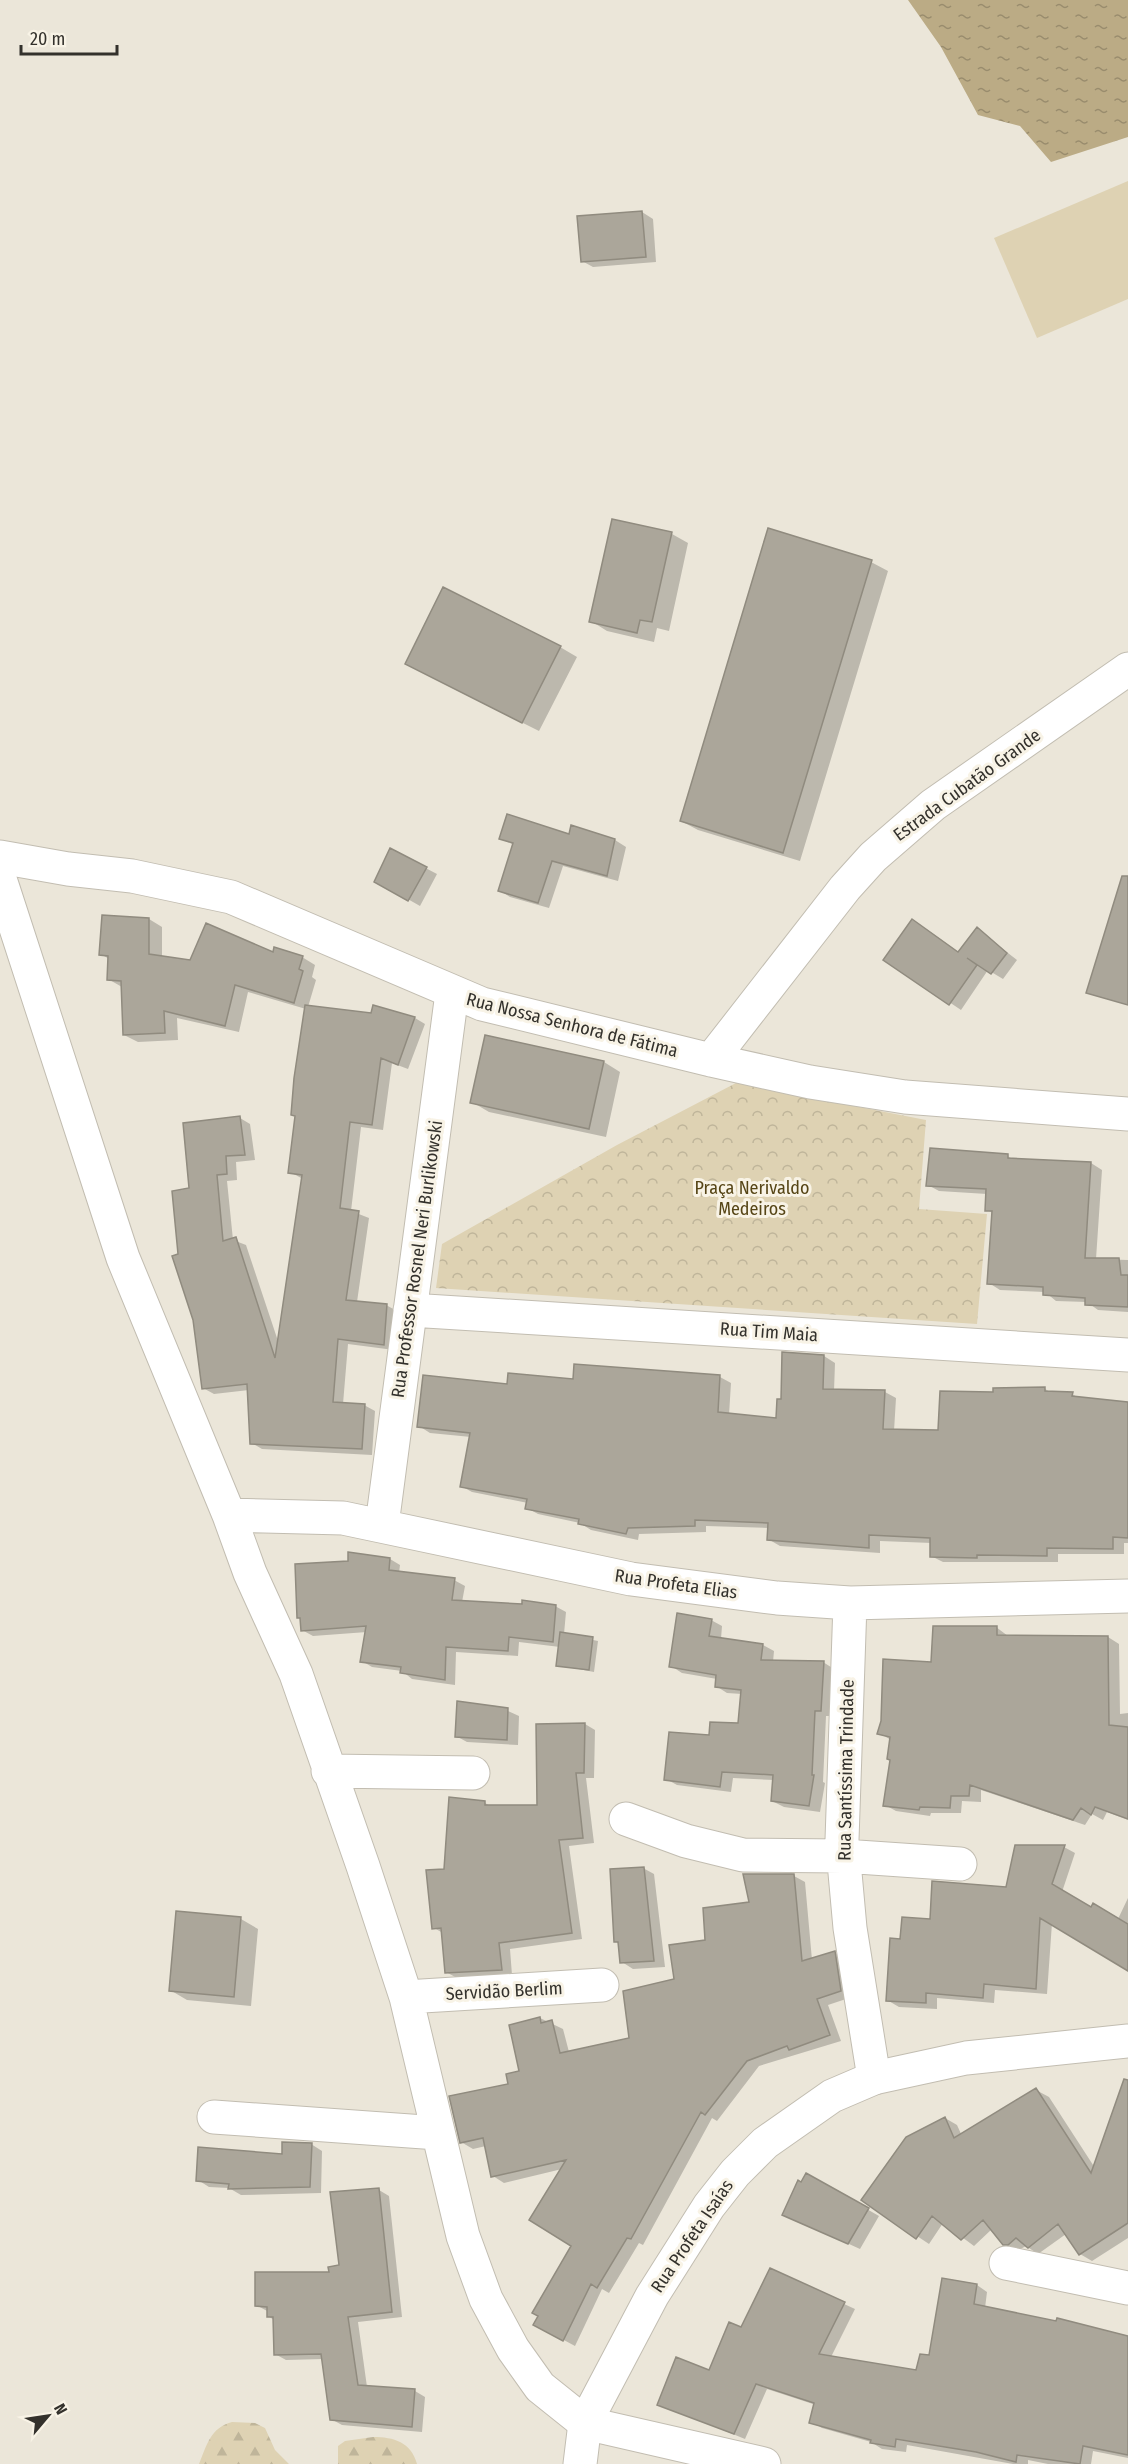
<svg xmlns="http://www.w3.org/2000/svg" width="1128" height="2464" viewBox="0 0 1128 2464" font-family="'Fira Sans Condensed',sans-serif">
<style>
.grass{fill:#ded2b3}
.forest{fill:url(#forest-firs)}
.park{fill:url(#park-crowns)}
.water{fill:url(#water-ripples)}
.shadow{fill:#0003}
.building{fill:#aba69a;stroke:#908b7f;stroke-width:1.5}
.lines{fill:none;stroke-linecap:round;stroke-linejoin:round}
.minor-casing{stroke:#c2bdb1;stroke-width:35}
.tertiary-casing{stroke:#c2bdb1;stroke-width:35}
.minor{stroke:#fff;stroke-width:33}
.tertiary{stroke:#fff;stroke-width:33}
.labels{text-anchor:middle;stroke-width:6;stroke-linejoin:round;paint-order:stroke}
.street-label{font-size:18px;fill:#33312c;stroke:#f8f3e6}
.park-label{font-size:18px;fill:#564516;stroke:#f8f3e6}
</style>
<defs>
<pattern id="forest-firs" width="22" height="20" patternUnits="userSpaceOnUse" patternTransform="scale(1.5)"><rect width="22" height="20" fill="#ded2b3"/><path d="M5 1l3.5 6h-7zM16 11l3.5 6h-7z" fill="#bfb59a"/></pattern>
<pattern id="park-crowns" width="20" height="18" patternUnits="userSpaceOnUse" patternTransform="scale(1.5)"><rect width="20" height="18" fill="#ded2b3"/><path d="M2 6a3 3 0 1 1 6 0M12 15a3 3 0 1 1 6 0" fill="none" stroke="#bfb59a"/></pattern>
<pattern id="water-ripples" width="26" height="14" patternUnits="userSpaceOnUse" patternTransform="scale(1.5)"><rect width="26" height="14" fill="#bbab85"/><path d="M2 4q2-2 4 0t4 0M15 11q2-2 4 0t4 0" fill="none" stroke="#998c6d"/></pattern>
</defs>
<rect width="100%" height="100%" fill="#ebe6d9"/>
<path class="grass" d="M1128,181v118l-91,39 -43,-100z"/>
<path class="forest" d="M232,2422l23,1 10,5 10,22 14,14h-90c8,-19 11,-36 33,-42z
M373,2437c21,0 38,5 44,27h-79v-18l7,-5z"/>
<path class="park" d="M736,1083l190,37 -7,89 68,5 -10,110 -541,-36 6,-44 175,-99z"/>
<path class="water" d="M908,0h220v137l-77,25 -31,-36 -42,-11 -37,-68z"/>
<path class="shadow" d="M642,212l11,7 3,43 -63,5 -11,-6z
M672,534l16,9 -19,88 -12,-3 -3,14 -47,-11 -16,-10z
M871,562l17,9 -88,290 -102,-31 -17,-9z
M560,647l17,10 -38,74 -116,-58z
M570,836l45,4 11,7 -8,34 -55,-15 -14,42 -39,-11 -11,-7 15,-45 -14,-7z
M391,850l46,24 -17,32 -44,-25z
M149,919l13,8v31l29,4 83,-8 28,3 13,8 -3,12 4,3 -8,27 64,8 2,-8 41,11 10,6 -17,45 -16,-6 -9,67 -22,-3 -10,84 18,7 -12,84 29,3 11,6 -3,39 -46,-6 -5,60 21,1 11,6 -3,44 -110,-6 -10,-6 -3,-53 -35,4 -11,-6 -9,-69 -14,-64 11,-65 49,-72 10,6 5,36 -19,2 1,18 -10,1 6,59 13,5 33,99 24,-165 -13,-7 16,-163 -58,-17 -9,40 -62,-14 1,22 -40,2 -14,-7 -2,-48 -14,-8 1,-20 -8,-5z
M923,927l36,26 18,-24 40,31 -14,19 -15,-9 -27,40 -76,-51z
M604,1062l16,10 -14,65 -117,-25 -17,-10z
M1007,1156l8,4 76,3 11,7 -6,89 32,1v52l-30,-2 -11,-8 -31,-1 -11,-9 -45,-2 -11,-7 4,-70 -6,-3v-16l-48,-3 -11,-6z
M824,1356l11,7 -1,28 51,1 11,6 -2,33 46,1 54,-38 1,-5h50l7,4 20,1 8,5 48,5v139h-4v11h-66v8h-115l-12,-6 1,-13 -52,-2v12l-100,-7 -12,-7 1,-11 -63,-2v6l-67,2 -1,6 -47,-10 -11,-7 -42,-9 -11,-6 1,-5 -56,-11 -11,-6 10,-49 -41,-4 -11,-7 89,-40 66,-5 146,-4 11,6 -2,32 49,4 4,-18z
M390,1559l10,6 -1,8 55,7 11,6 -3,16 93,4 11,6 -2,22 34,7 -4,31 -37,-7 3,-18 -41,-5 -1,14 -62,-4 -1,33 -43,-6 -10,-8 -30,-4 -10,-6 5,-29 -54,4 -11,-6z
M711,1620l11,6 -1,13 42,6 11,6 -1,11h50l11,7 -2,47h-6l-3,66 2,1 -5,29 -36,-5 -12,-6 2,-21 -41,-2 -2,14 -54,-7 -11,-6 44,-43 30,-11 2,-31 -15,-1 -11,-7 1,-7 -35,-6 -11,-7z
M996,1627l12,9 100,1 11,7 1,70 8,-1v107l-21,-8 -4,8 -11,-6 -7,11 -104,-35v12l-19,-1 -1,12h-30l-1,3 -34,-5 -11,-6 7,-45 -1,-20 -12,-7 53,-70z
M458,1703l39,3 22,10 -1,29 -51,-3 -11,-6z
M585,1724l10,6 -1,48h-8l8,65 -25,3 13,93 -72,10 2,26 -55,3 -11,-6 -3,-39 -9,-5 11,-58 40,-67 7,4 46,-1z
M1064,1847l11,6 -13,39 30,17 26,10 10,-21v72l-76,-47 -5,71 -52,-4 -1,13 -57,-5v11l-38,-2 -12,-7 15,-60 29,-20 76,-32z
M643,1868l11,6 11,93 -32,2 -11,-7 -2,-18 -5,-3z
M794,1876l11,6 7,78 22,-8 12,7 6,38 -24,8 13,36 -82,25 -42,55 -5,-3 -69,127 -4,-2 -30,50 -7,-4 -27,57 -28,-15 26,-86 -11,-76 -58,14 -11,-7 -7,-30 -13,3 -12,-7 60,-70 19,-54 23,11 6,23 61,-13 77,-98 44,-38z
M178,1913l63,6 17,10 -7,77 -64,-6 -17,-10z
M1036,2090l13,7 46,71 33,-63v133l-36,23 -12,-7 -14,-20 -28,20 -12,-8 -9,5 -13,-7 -12,-15 -18,17 -31,-23 -14,21 -66,-44 82,-82 12,7 5,11z
M311,2144l11,7 -1,42 -80,2 -12,-7 -20,-1 -11,-7 85,-25z
M807,2175l72,41 -19,33 -77,-35z
M379,2190l10,6 13,121 -44,5 9,65 48,4 10,6 -3,35 -80,-7 -11,-6 -8,-60 -37,1 -11,-6 -1,-34 -6,-4 1,-4 -13,-7 85,-38z
M770,2270l85,39 -24,48 86,14 13,-15 47,-71 10,7 -2,16 143,30v120l-35,-7 -2,13h-43l-20,-4v4h-15l-106,-19 -1,7 -24,-3 -11,-7 -49,-14 -11,-6 5,-17 -49,-16 -22,50 -86,-35 51,-32 32,-43z"/>
<path class="building" d="M642,211l4,46 -65,5 -4,-46z
M612,519l60,13 -20,90 -12,-2 -3,13 -48,-11z
M768,528l104,32 -89,293 -103,-32z
M443,587l118,59 -39,77 -117,-59z
M507,814l62,20 2,-9 44,14 -8,37 -55,-15 -14,42 -40,-12 15,-48 -14,-4z
M390,848l37,19 -19,34 -34,-19z
M1122,876h6v129l-42,-12z
M102,915l47,3v36l41,6 16,-37 67,29 1,-5 29,9 -4,13 4,2 -9,32 -59,-18 -10,41 -61,-15 1,22 -42,2 -2,-54 -14,-1 1,-24 -9,-1z
M912,919l46,33 19,-25 30,26 -16,21 -24,-16 10,7 -28,40 -66,-45z
M305,1005l66,8 2,-8 42,12 -17,48 -17,-7 -9,67 -22,-3 -10,86 19,3 -13,89 41,4 -3,41 -46,-6 -5,63 32,2 -3,45 -112,-5 -3,-60 -45,5 -9,-69 -21,-64 6,-2 -6,-63 17,-3 -6,-65 57,-7 5,39 -19,1 1,18 -10,1 6,66 13,-4 39,121 27,-183 -14,-2 7,-57 -4,-1 3,-37z
M485,1035l119,26 -15,68 -119,-26z
M930,1148l78,6v4l83,4 -6,96h34l2,17h7v32l-43,-2v-7l-42,-3v-8l-56,-3 5,-73h-7l1,-22 -60,-3z
M782,1352l42,3 -1,34 62,1 -2,39 55,1 2,-39 53,1v-4l52,-1v4l28,1 -1,4 56,6v136l-15,-1v12l-66,-1v8l-70,-1v3l-47,-1v-19l-61,-3v13l-102,-8 1,-17 -73,-3v6l-67,2 -2,6 -48,-10 1,-5 -54,-10 2,-10 -67,-12 10,-54 -53,-6 6,-52 84,9 1,-11 65,6 1,-15 146,11 -2,37 58,6 1,-19h4z
M348,1552l42,6 -1,12 66,8 -3,22 70,4v-4l34,5 -3,37 -44,-5 -1,14 -62,-4 -1,33 -45,-7 1,-6 -41,-5 6,-36 -65,5 -1,-13h-3l-2,-54 53,-3z
M677,1613l35,6 -3,17 54,8 -2,16 63,1 -3,50h-6l-3,64h2l-5,31 -38,-5 2,-26 -51,-3 -2,15 -56,-7 5,-48 40,3 1,-13 28,1 3,-33 -26,-3 1,-12 -47,-8z
M933,1626h64v9l111,1 1,89 19,2v92l-33,-12 -4,8 -10,-7 -8,12 -103,-35 -1,11h-18l-1,12 -30,-1 -1,3 -36,-4 7,-46 -3,-1 3,-22 -13,-3 4,-13 2,-62 48,3z
M560,1632l33,5 -4,33 -33,-4z
M457,1701l51,7 -1,32 -52,-3z
M585,1723l-1,50h-8l7,65 -24,2 13,93 -73,10 3,27 -57,3 -4,-45 -9,1 -6,-59 18,-1 5,-72 36,4v4h52l-1,-81z
M1015,1845h50l-13,39 39,23 2,-4 35,21v47l-88,-53 -4,71 -52,-5 -1,14 -57,-5v10l-40,-2 4,-63 10,1 2,-22 28,2 2,-38 74,6z
M644,1867l10,94 -34,2 -2,-21h-4l-4,-73z
M743,1874h51l8,87 33,-10 6,40 -24,8 13,36 -41,15 -2,-4 -40,15 -42,54 -4,-3 -70,127 -4,-1 -30,50 -6,-4 -28,57 -30,-16 5,-9 -6,-3 39,-67 -42,-26 37,-60 -75,17 -8,-39 -23,5 -11,-47 59,-12 -2,-10 13,-3 -10,-46 31,-8 1,6 11,-3 8,33 69,-15 -6,-47 51,-12 -5,-34 36,-5 -2,-32 46,-6z
M176,1911l65,6 -7,80 -65,-6z
M1124,2079l4,1v143l-49,32 -21,-31 -30,24 -12,-10 -8,7h-5l-20,-25 -22,20 -29,-24 -16,23 -55,-39 45,-63 39,-20 9,21 82,-50 55,85z
M282,2142l30,1 -2,44 -82,2 1,-5 -33,-3 2,-34 84,7z
M806,2173l63,35 -21,36 -66,-29 16,-35 3,2z
M379,2188l13,124 -44,5 10,68 57,4 -3,38 -82,-7 -9,-66 -47,1 -1,-38h-6v-10l-12,-1v-34h74l-1,-5 11,-2 -9,-73z
M770,2268l75,34 -26,52 97,16 4,-16 9,1 13,-77 35,6 -3,20 82,17 1,-3 71,18v119l-45,-9 -3,18 -63,-9 -1,7 -40,-10 -80,-13 -1,8 -25,-4 1,-3 -62,-17 5,-20 -58,-19 -22,50 -77,-29 19,-48 33,13 20,-48 12,5z"/>
<g class="lines">
<g class="minor-casing">
<path id="minor" d="M0,879l123,379 106,257 21,58 46,101 67,192 43,131 57,239 23,63 27,50 27,38 45,36 179,41
M410,1310l718,45
M229,1515l114,3 288,61 146,19 73,5 278,-7
M382,1525l70,-532
M850,1603l-8,237 8,88 24,150
M328,1771l145,2
M626,1819l60,22 57,14 100,1 117,8
M406,1997l196,-12
M214,2117l224,16
M1006,2263l122,25"/>
</g>
<g class="tertiary-casing">
<path id="tertiary" d="M0,857l68,12 64,7 99,21 251,107 229,56 99,22 95,15 223,17
M711,1060l134,-172 28,-31 60,-52 195,-136
M580,2464l5,-41 67,-127 57,-90 26,-33 30,-30 67,-47 42,-18 92,-20 162,-17"/>
</g>
<use href="#minor" class="minor"/>
<use href="#tertiary" class="tertiary"/>
</g>
<g class="labels">
<g class="street-label">
<text transform="translate(967 785) rotate(-36)" y="6">Estrada Cubatão Grande</text>
<text transform="translate(572 1025) rotate(14)" y="6">Rua Nossa Senhora de Fátima</text>
<text transform="translate(417 1259) rotate(-82)" y="6">Rua Professor Rosnel Neri Burlikowski</text>
<text transform="translate(769 1332) rotate(4)" y="6">Rua Tim Maia</text>
<text transform="translate(676 1584) rotate(8)" y="6">Rua Profeta Elias</text>
<text transform="translate(846 1770) rotate(-89)" y="6">Rua Santíssima Trindade</text>
<text transform="translate(504 1991) rotate(-3)" y="6">Servidão Berlim</text>
<text transform="translate(692 2236) rotate(-56)" y="6">Rua Profeta Isaías</text>
</g>
<g class="park-label">
<text x="752" y="1194">Praça Nerivaldo<tspan x="752" dy="21">Medeiros</tspan></text>
</g>
</g>
<g transform="translate(48 2416) rotate(61)" stroke="#f8f3e6" stroke-width="4.5" paint-order="stroke">
<path d="M0-4.5L10 22L0 15L-10 22Z" fill="#33312c"/>
<text y="-9" font-size="16" font-weight="bold" text-anchor="middle" fill="#33312c">N</text>
</g>
<path d="M21 45v9h96v-9" fill="none" stroke="#33312c" stroke-width="3"/>
<text x="30" y="45" font-size="18" fill="#33312c" stroke="#f8f3e6" stroke-width="4.5" paint-order="stroke">20 m</text>
</svg>
